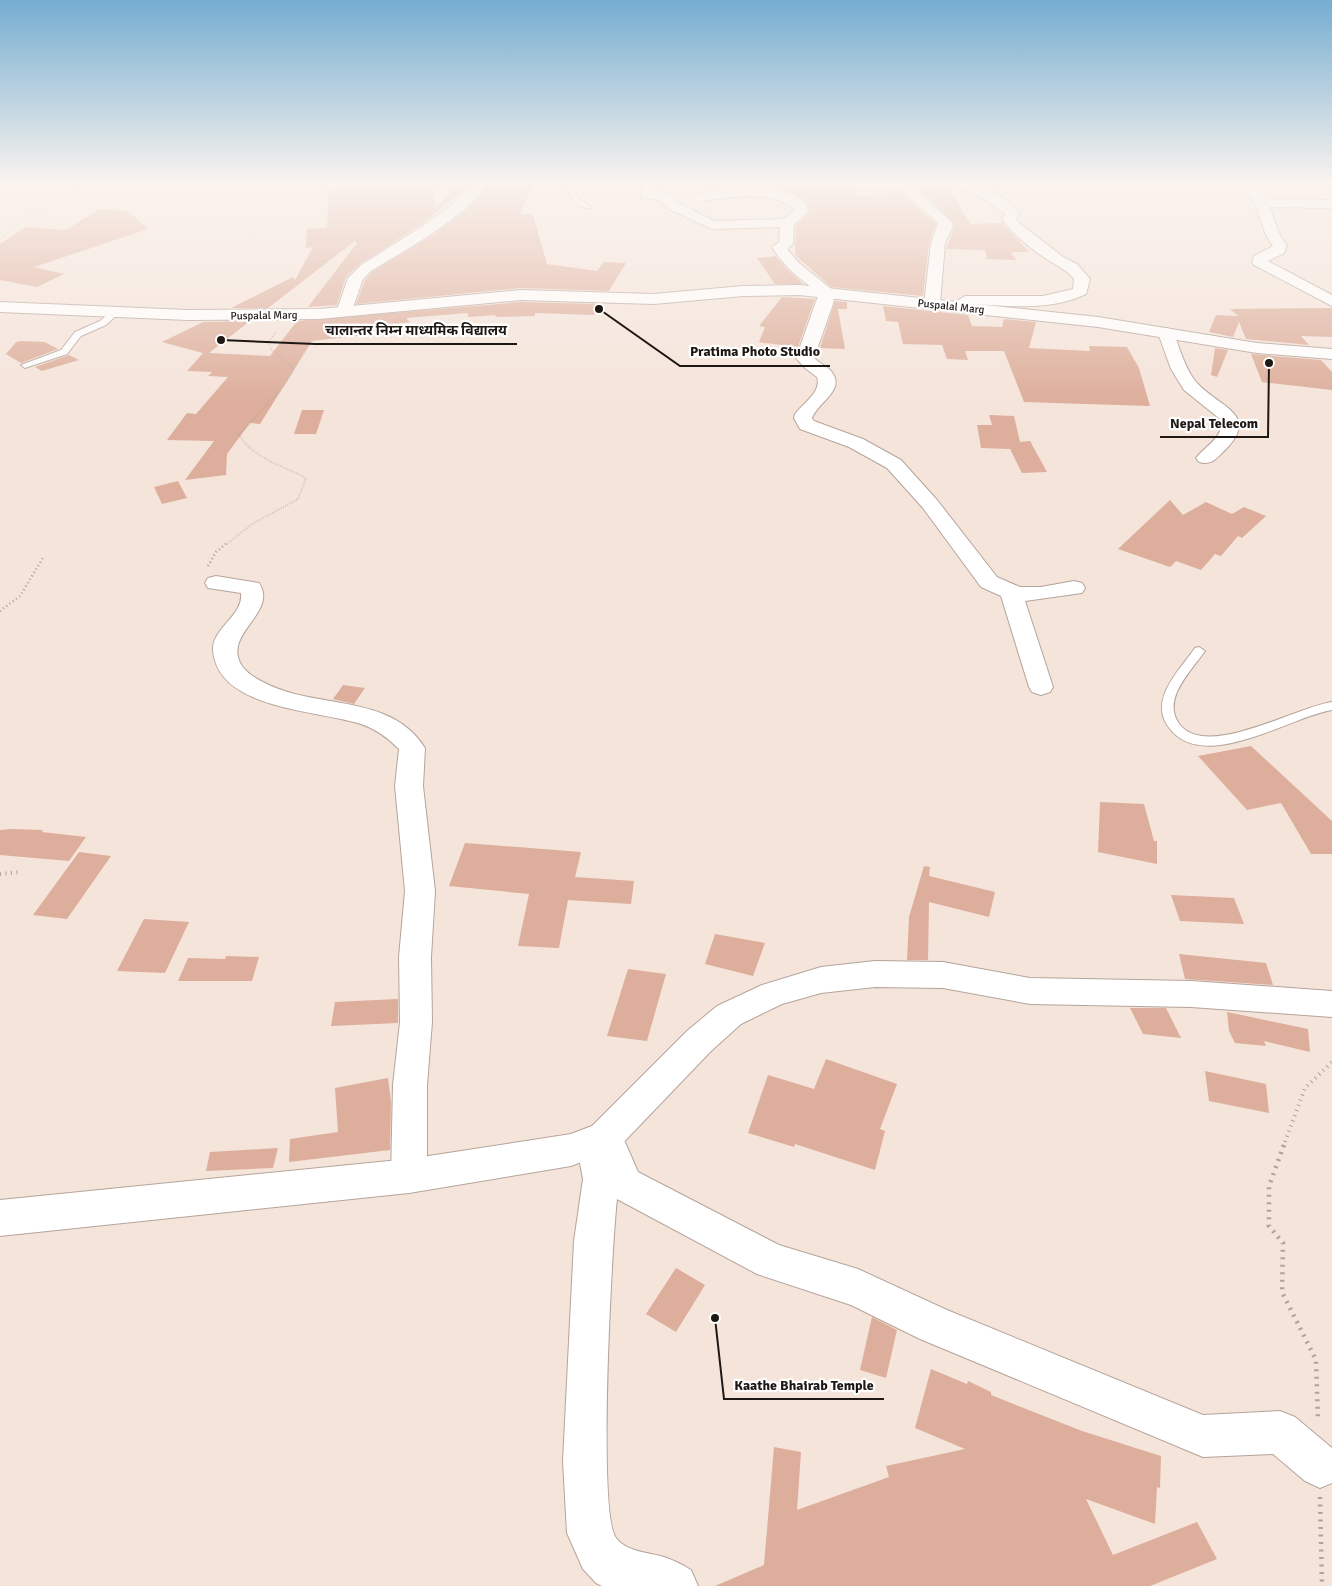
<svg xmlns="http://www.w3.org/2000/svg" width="1332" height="1586" viewBox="0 0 1332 1586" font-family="Signika,'Noto Sans Devanagari',sans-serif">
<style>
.building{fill:#ddae9b}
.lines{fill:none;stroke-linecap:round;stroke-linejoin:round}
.lane-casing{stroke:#b5a49b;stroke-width:2}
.street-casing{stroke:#b5a49b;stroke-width:2}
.secondary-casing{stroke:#b5a49b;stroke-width:2}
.primary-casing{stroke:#b5a49b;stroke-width:2}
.path-far3{stroke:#afa29a;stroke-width:2;stroke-dasharray:0.5 2;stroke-linecap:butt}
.path-far2{stroke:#afa29a;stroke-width:2.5;stroke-dasharray:1 3;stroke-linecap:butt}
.path-far1{stroke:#afa29a;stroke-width:4;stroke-dasharray:1 4.5;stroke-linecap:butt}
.path{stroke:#afa29a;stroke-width:4.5;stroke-dasharray:2 5.5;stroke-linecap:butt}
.lane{fill:#fff;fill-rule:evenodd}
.street{fill:#fff;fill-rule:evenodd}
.secondary{fill:#fff;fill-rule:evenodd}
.primary{fill:#fff;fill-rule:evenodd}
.labels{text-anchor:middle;stroke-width:4.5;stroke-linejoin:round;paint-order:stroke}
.far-street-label{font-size:11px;fill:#1e1815;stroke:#fff}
.leader{fill:none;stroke:#1e1815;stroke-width:2}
.callout-dot{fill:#1e1815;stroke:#fff;stroke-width:2}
.callout-label{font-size:14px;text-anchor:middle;font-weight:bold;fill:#1e1815;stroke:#fff;stroke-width:4.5;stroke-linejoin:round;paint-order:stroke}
</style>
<rect width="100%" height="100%" fill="#f5e4da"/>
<path class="building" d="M337,182h96l2,27 23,-25 12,1 -48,39 -62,40 -14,13 -9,28 -29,2 49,-64 -2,-2 -87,67h-37l62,-31 2,3 18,-33 -7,1 1,-19 20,-1 2,-36h8z
M498,182h37l-16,32h14l14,50 50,7 7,-9 22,1 -17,28 -88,-3 -165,16 9,-24 7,-8 64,-39 30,-23 23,-24h6z
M932,184l16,2 22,38 32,-1 27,29h-18l5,8 -29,-1 -2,-9 -39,-1 9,-23 -2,-5 -32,-29z
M845,186l12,9 45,-1 34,30 -7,19 -6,53 -92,-9 -36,-32 1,-30 15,-14 -7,-11 -23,-12z
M99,209l29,2 20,18 -114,38 30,7 -27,13 -37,-7v-36l26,-17 40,3z
M776,256l10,12 17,16h-28l-18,-26z
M782,297l33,2 -17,48 -39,-5 6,-15 -6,-1z
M835,301l12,1v7h-9l7,40 -25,-1z
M521,302l79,2 -6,11 -59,-2v3l-40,1 1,-2 -28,2v-4l-62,5 4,4 -27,4 3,2 -21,4v3l-53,6 -52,83 -10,-1 -23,31 -1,21 -41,5 29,-39 -47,-1 20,-27 9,1 32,-37 -20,-1 4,-4 -25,-1 16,-18 -41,-11 41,-20 47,-1 -41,32 61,3 27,-35z
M883,306l85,9 4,11 30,1 2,-8 32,3 -7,26 61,3 -1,-5 38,1 12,21 11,38 -126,-4 -20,-51h-39l3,9 -21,-1 -5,-14 -39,-1 -5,-22 -12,-1z
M1332,308v29l-31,-1 8,9 -63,-6 -7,-17 -6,15 -24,-5 7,-17 22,1 -8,-7z
M21,341l24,1 13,7 -37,14 -15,-9 10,-12z
M1215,348l13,2 -11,27 -6,-2z
M1251,354l70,6 11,12v18l-70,-8z
M69,355l10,5 -37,11 -7,-4z
M302,410h22l-8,24h-22z
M989,415l25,1 6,26 10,-1 17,31 -25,1 -12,-24 -29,-1 -4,-23h15z
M178,481l9,17 -25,6 -8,-17z
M1170,500l13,15 23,-13 26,12 12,-7 22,9 -24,22 -4,-2 -17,20 -6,-2 -14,16 -25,-9 -6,6 -52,-18z
M343,685l22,3 -11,16 -21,-5z
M1251,746l81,75v33h-21l-30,-51 -34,7 -49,-54z
M1100,802l44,2 10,37h3v23l-59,-12z
M12,829l31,1 -1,2 44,5 -17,24 -69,-6v-25z
M465,843l116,9 -6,25 59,4 -3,23 -63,-4 -9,48 -41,-2 11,-52 -80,-8z
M79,852l32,4 -44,63 -34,-4z
M924,866l6,1 -1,9 66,16 -6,25 -60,-15 -1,58h-21l2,-43z
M1171,895l63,3 10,26 -64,-3z
M144,919l45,3 -24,51 -48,-2z
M715,934l50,9 -12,33 -48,-12z
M1179,954l87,9 7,22 -88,-6z
M226,956l33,1 -7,24h-74l10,-23 37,1z
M628,969l38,5 -19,67 -40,-5z
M398,999v24l-67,3 4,-24z
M1130,1008h36l15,30 -38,-4z
M1227,1012l81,17 2,23 -46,-11 2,5 -31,-3 -6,-12z
M826,1059l71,25 -17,45 5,2 -10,39 -80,-26 -1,3 -46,-14 20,-58 46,14z
M1205,1071l61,13 3,29 -60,-12z
M388,1078l3,24 -1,48 -101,12 1,-23 48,-7 -3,-44z
M278,1148l-5,20 -67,3 4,-19z
M676,1268l29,17 -29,47 -30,-18z
M872,1317l25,13 -11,48 -26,-8z
M931,1369l36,15 1,-3 23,11v3l91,36 79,25 -1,32 -3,-1 -2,37 -69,-25 27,56 84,-33 20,37 -67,27h-435l49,-21 10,-118 27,5 -4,58 92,-33 -3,-11 79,-17 -50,-21z"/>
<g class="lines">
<g class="lane-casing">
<path id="lane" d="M563,182h6l11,18 10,6v2c-14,1 -20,-15 -27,-26z
M113,310l7,2 -14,13 -25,11 -14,18 -42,14 -4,-3 40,-15 14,-18 25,-11z
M1199,647l6,4c-13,19 -45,49 -25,74 28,34 116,-18 152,-23v8c-42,7 -127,63 -162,19 -23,-28 9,-58 25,-81z"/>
</g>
<g class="street-casing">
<path id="street" d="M322,182h13l2,5 -1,3h-10z
M476,182h14c-30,39 -78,64 -119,89l-8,8 -13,37h-12l-2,-3 12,-35 13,-13 62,-39 32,-24z
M645,182h13l-5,10 18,2 2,6 41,21 70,-2 11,-9c-25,-22 -63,-12 -94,-9l-5,-1 -2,-3 2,-3c24,-6 105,-14 113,17l-15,13 -1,20 -6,5 12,14 36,29 -2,12 -19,54c5,5 11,7 16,12 18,19 -12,32 -18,48l2,3 49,18 38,21 36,40 60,77 23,10h21l33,-6 8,2 3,5 -3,5 -57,8 28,86 -3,5 -9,3 -9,-3 -3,-5 -28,-91 -20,-9 -58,-79 -36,-40 -38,-21 -49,-18 -6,-11 1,-4c8,-11 27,-22 22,-37l-12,-9 -9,-10 23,-65c-18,-13 -35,-26 -47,-46l7,-5 1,-15 -68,2 -45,-21 -7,-8 -19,-2v-10z
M874,182h47l-9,5 40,35 1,4 -8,17 -5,61 -2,3h-12l-2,-3 7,-61 7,-20 -38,-34 -43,2 -6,-4 6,-4z
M946,182c27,0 56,8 73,32l-3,5 3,4 44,34 14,7 13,15 -4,15c-35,17 -75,12 -113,10l-5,6h-12l-2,-7 11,-7h78l30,-7 1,-10c-6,-8 -12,-10 -21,-16 -18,-11 -39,-27 -51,-44l3,-5 -17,-13z
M1227,182c14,0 33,2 39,17l66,1v8l-63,-1 11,28 7,11 -3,7 -16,8 64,34v11l-78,-41 -2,-3 2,-6 19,-10 -7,-11 -14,-38z
M1166,328l6,2 2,3c5,15 12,37 22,49 23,26 67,32 26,71 -8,8 -12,12 -23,9l-3,-4c9,-12 30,-22 24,-39l-36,-29 -13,-21 -13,-36 2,-3z
M216,576l43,7c20,30 -38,51 -17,83 5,7 13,12 21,16 51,28 127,10 162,66l-2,38 12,105 -4,66 1,65 -5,63v91l-5,12 -13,5 -13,-5 -5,-12 2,-91 7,-63 -1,-65 6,-66 -10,-105 4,-37c-11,-11 -23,-20 -38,-25 -42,-14 -144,-14 -148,-74 -1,-22 31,-35 28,-57l-33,-5 -3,-5 3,-5z
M605,1121l13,5 20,46 141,73 79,24 89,41 256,105 77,-4 15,6 37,31v35l-12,5 -15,-7 -32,-27 -70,3 -283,-118 -69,-34 -94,-31 -140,-75c-5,44 -20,314 -1,339 11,14 31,14 48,19 9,3 19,8 27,13l7,16h-96l-6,-3 -13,-14 -16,-36 -4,-72 11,-220 9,-62 -7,-37 5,-11z"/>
</g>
<g class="secondary-casing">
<path id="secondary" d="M875,961l68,1 87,16 161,3 141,10v26l-141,-10 -161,-3 -87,-16 -68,-1 -54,6 -39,11 -41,20 -30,27 -93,97 -47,18 -162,27 -409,43v-36l409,-41 162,-25 21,-8 95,-95 30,-25 45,-21 59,-18z"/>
</g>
<g class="primary-casing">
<path id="primary" d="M799,285l299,32 159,26 75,6v10l-75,-6 -159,-26 -299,-32 -56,1 -89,8 -133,-4 -202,19 -131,1 -188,-8v-10l188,8 131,-1 202,-19 133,4 89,-8z"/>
</g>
<path class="path-far3" d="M390,182l3,7
M0,239l28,-23 20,-9 37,-25
M227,544l25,-20 46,-25 8,-21c-23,-12 -53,-20 -67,-43l44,-48 12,-18 -24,-20 -3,-7 9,-11"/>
<path class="path-far2" d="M208,566l8,-14 12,-10
M0,611l20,-15 24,-40"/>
<path class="path-far1" d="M0,874l20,-2
M1283,1147l22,-59 27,-26"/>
<path class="path" d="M1284,1145l-15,41v40l14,17 -1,49 34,68 2,61
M1320,1497l2,89"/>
<use href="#lane" class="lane"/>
<use href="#street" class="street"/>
<use href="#secondary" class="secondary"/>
<use href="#primary" class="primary"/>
</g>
<linearGradient id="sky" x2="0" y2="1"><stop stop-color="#75add1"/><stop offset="0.45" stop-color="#faf3ee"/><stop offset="1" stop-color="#faf3ee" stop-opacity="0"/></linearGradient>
<rect width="1332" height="404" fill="url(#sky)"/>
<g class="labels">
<g class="far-street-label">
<text transform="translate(951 306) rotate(6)" y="4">Puspalal Marg</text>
<text transform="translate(264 315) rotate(-1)" y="4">Puspalal Marg</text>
</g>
</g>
<path class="leader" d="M221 340L315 344H517M599 309L680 366H830M1269 363L1268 437H1160M715 1318L724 1399H884"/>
<g class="callout-dot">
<circle cx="221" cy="340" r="5"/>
<circle cx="599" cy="309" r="5"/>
<circle cx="1269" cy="363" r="5"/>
<circle cx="715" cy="1318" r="5"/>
</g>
<g class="callout-label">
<text x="416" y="335">चालान्तर निम्न माध्यमिक विद्यालय</text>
<text x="755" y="356">Pratima Photo Studio</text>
<text x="1214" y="428">Nepal Telecom</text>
<text x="804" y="1390">Kaathe Bhairab Temple</text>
</g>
</svg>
